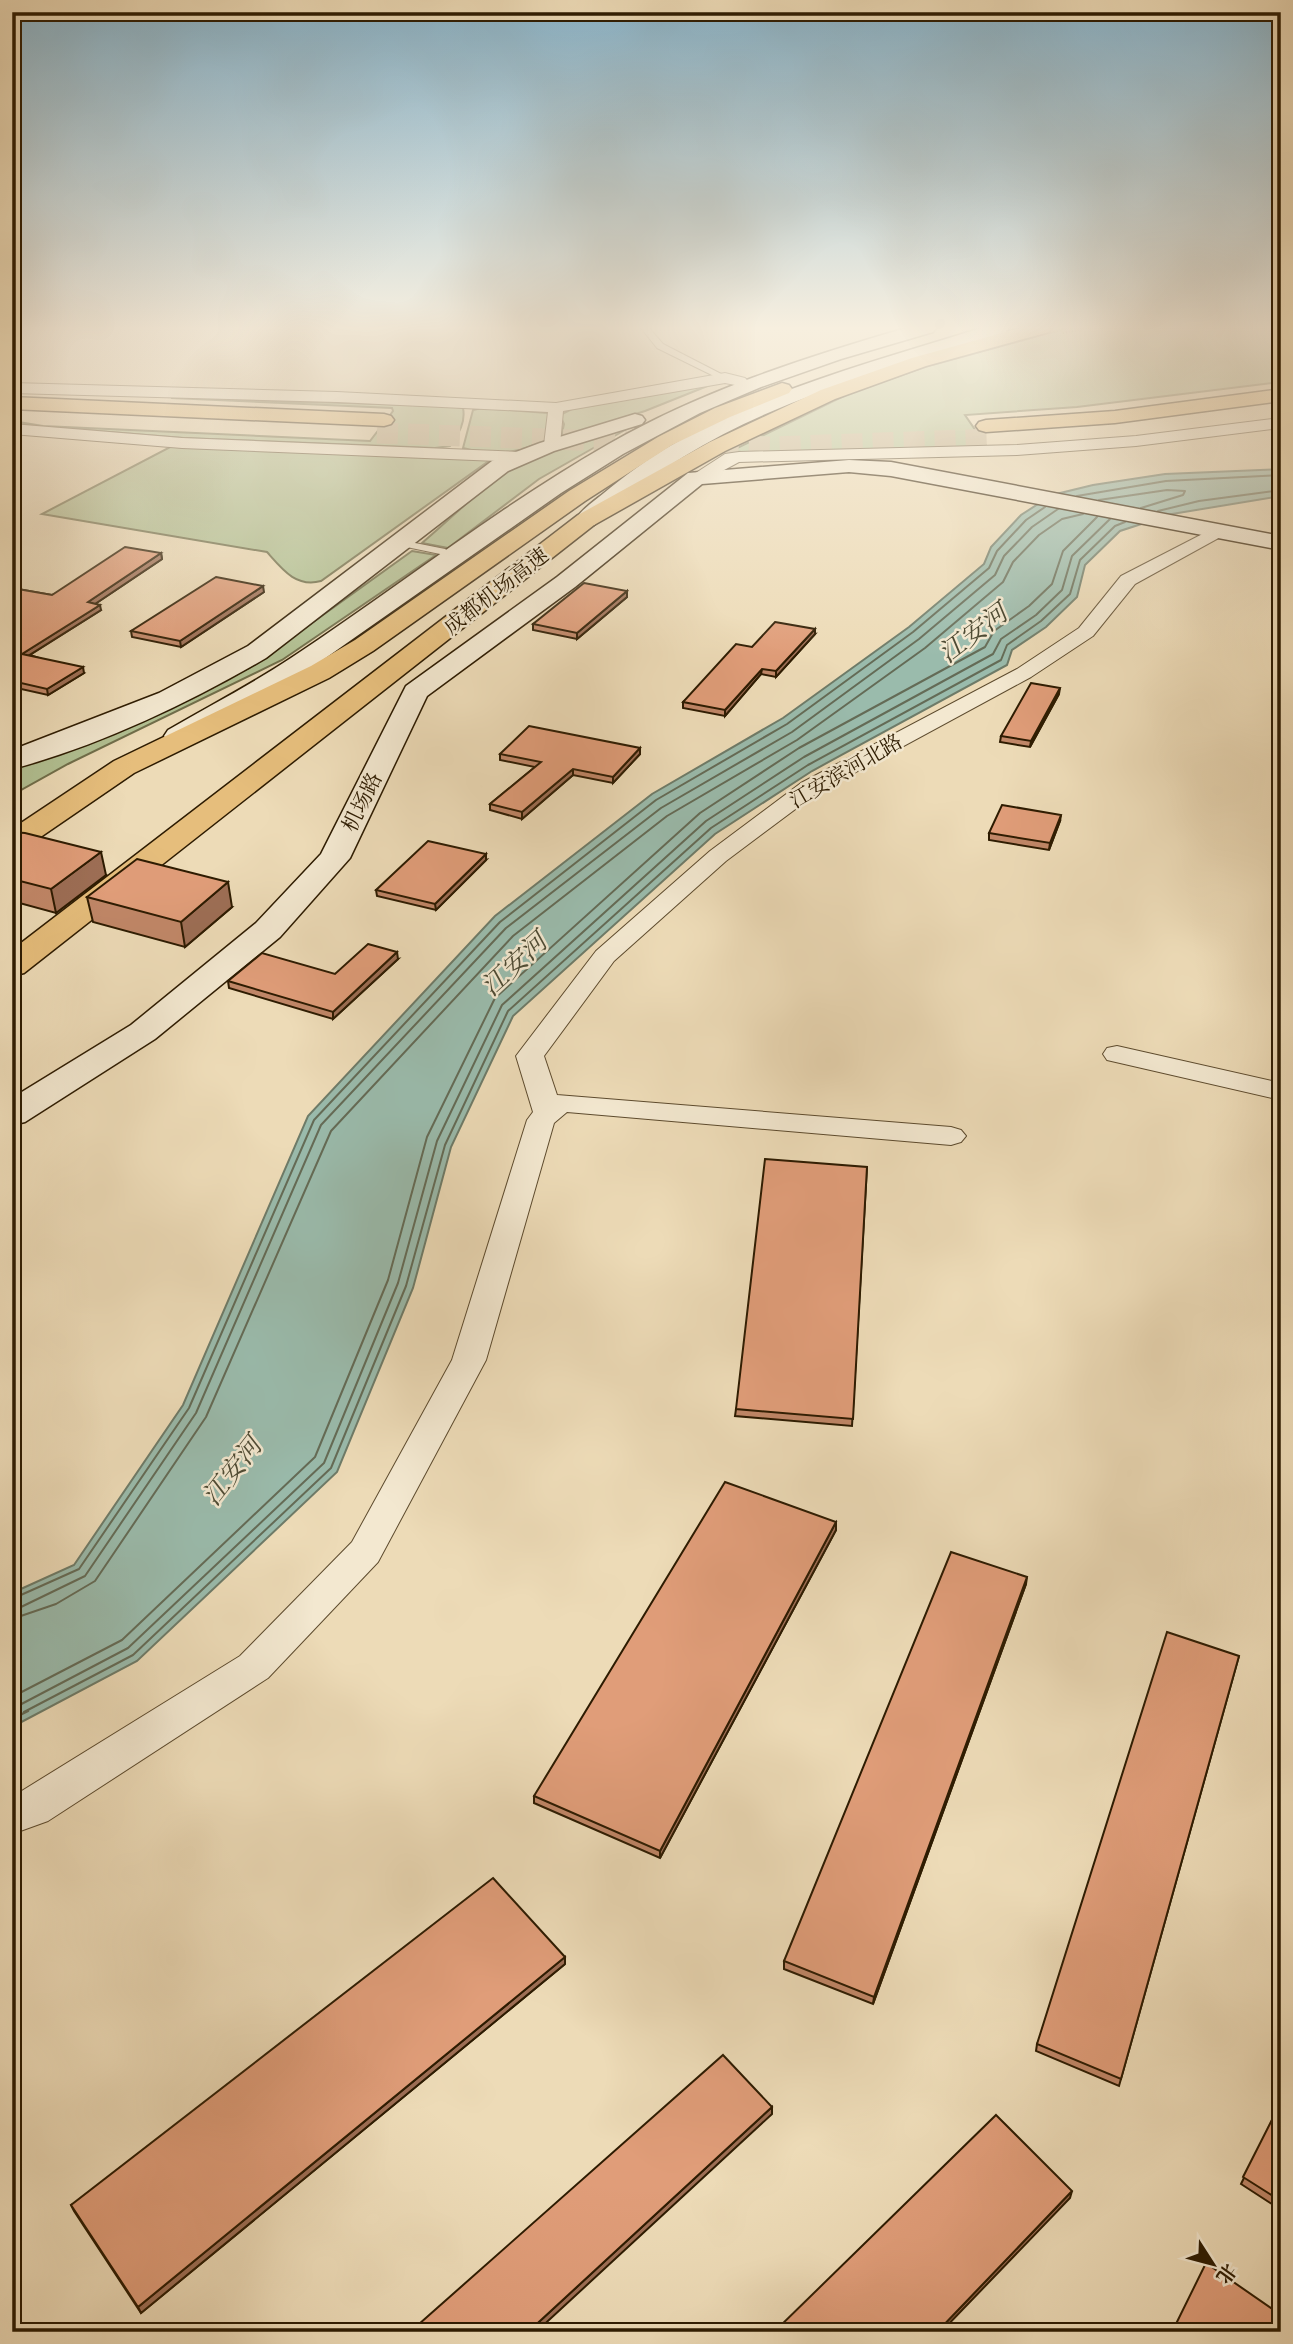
<svg xmlns="http://www.w3.org/2000/svg" width="1293" height="2344" viewBox="0 0 1293 2344" font-family="Cardo,'Noto Serif SC',serif">
<style>
.green{fill:#b2c193;stroke:#706e4a;stroke-width:2}
.water{fill:#9abbac;stroke:#6e7b68;stroke-width:2}
.lines{fill:none;stroke-linecap:round;stroke-linejoin:round}
.shore-far1{stroke:#646b56;stroke-width:2}
.shore{stroke:#646b56;stroke-width:2.5}
.primary-tunnel{stroke:#c7b593;stroke-width:21;stroke-dasharray:21 10;stroke-linecap:butt}
.lane-casing{stroke:#5d4b2e;stroke-width:2}
.street-casing{stroke:#5d4b2e;stroke-width:2}
.secondary-casing{stroke:#2d1b01;stroke-width:3}
.primary-casing{stroke:#2d1b01;stroke-width:3}
.highway-casing{stroke:#2d1b01;stroke-width:3}
.path{stroke:#2d1b01;stroke-width:2.5;stroke-dasharray:1 2;stroke-linecap:butt}
.lane{fill:#f3e8d0;fill-rule:evenodd}
.street{fill:#f3e8d0;fill-rule:evenodd}
.secondary{fill:#f3e8d0;fill-rule:evenodd}
.primary{fill:#e6be7c;fill-rule:evenodd}
.highway{fill:#e6be7c;fill-rule:evenodd}
.wall{fill:#c18768;stroke:#2d1b01;stroke-width:2}
.shaded-wall{fill:#9d6e55;stroke:#2d1b01;stroke-width:2}
.building{fill:#e09d79;stroke:#2d1b01;stroke-width:2}
.labels{text-anchor:middle;stroke-width:5;stroke-linejoin:round;paint-order:stroke}
.far-street-label{font-size:21px;fill:#2d1b01;stroke:#f3e8d0}
.water-label{font-size:26px;font-style:italic;fill:#4e4b34;stroke:#f3e8d0}
</style>
<rect width="100%" height="100%" fill="#eddbb7"/>
<filter id="stains"><feTurbulence type="fractalNoise" baseFrequency=".00286" numOctaves="4"/><feColorMatrix values="0 0 0 0 .2 0 0 0 0 .09 0 0 0 0 .02 0 0 0 .5 -.17"/></filter>
<radialGradient id="worn" r=".72"><stop offset=".6" stop-color="#630" stop-opacity="0"/><stop offset="1" stop-color="#630" stop-opacity=".3"/></radialGradient>
<path class="green" d="M1068,328h213v54l-204,25 -112,8 22,32 -235,6 -21,-2 119,-58 75,-26z
M710,385l-65,26 -80,25 -3,-3 2,-9 -4,-9 12,-6z
M171,398l277,8 15,2c3,15 -5,26 -13,38l-15,2 -251,-10 -172,-14v-3l31,5 327,15 23,-30 -1,-3z
M482,408l65,5 4,5 -3,19c-26,17 -56,19 -85,11l10,-38z
M632,426l-93,53 -91,69 -26,-5c31,-26 66,-63 102,-81 34,-17 72,-25 108,-36z
M174,445l316,15 -169,121c-25,7 -39,-12 -54,-29l-225,-38z
M412,551l24,4 -154,105 -214,104 -56,31v-30l237,-97z"/>
<path class="water" d="M1281,469v27l-109,18 -52,17 -35,34 -8,32 -31,30 -34,23 -5,15 -195,106 -97,63 -202,182 -62,131 -38,141 -76,184 -200,189 -125,66v-134l62,-28 109,-160 125,-289 187,-200 157,-122 131,-76 126,-91 75,-63 7,-17 30,-32 31,-20 41,-10 72,-11z"/>
<g class="lines">
<path class="shore-far1" d="M1077,496l89,-15 115,-6
M1099,500l68,-10 18,1 -2,4 -42,13
M1158,511l41,-10 82,-11
M12,1599l67,-30 110,-161 125,-288 186,-198 156,-122 131,-76 126,-92 76,-64 8,-17 29,-31 19,-13
M12,1608l9,-1 64,-31 111,-163 125,-288 185,-197 155,-120 131,-76 127,-93 76,-64 9,-19 28,-29 26,-18
M12,1619l44,-15 39,-23 111,-164 125,-286 182,-195 154,-120 130,-76 128,-92 78,-66 10,-20 26,-27 23,-16 21,-5
M12,1697l110,-57 193,-183 73,-177 39,-143 68,-139 205,-185 99,-65 186,-101 9,-16 35,-25 23,-22 11,-33 34,-34
M12,1709l116,-61 196,-185 74,-180 39,-142 65,-136 204,-184 98,-64 189,-103 8,-15 35,-24 26,-25 10,-34 38,-37
M24,1712l109,-57 198,-187 75,-182 39,-141 63,-134 203,-183 97,-63 193,-105 6,-15 34,-24 29,-27 10,-34 35,-34 10,-4"/>
<path class="shore" d="M12,1719l16,-8"/>
<path class="primary-tunnel" d="M377,433l393,14 221,-8"/>
<g class="lane-casing">
<path id="lane" d="M641,328h8l14,16 66,34 -7,2 -65,-32z
M400,540l45,9 5,3 -5,3 -48,-10 -2,-2z"/>
</g>
<g class="street-casing">
<path id="street" d="M725,373l20,5 3,3 -8,5 -15,-3 -162,28 -3,34 -8,5 -8,-5 4,-33 -211,-10 -325,-9v-10l325,9 219,11z
M1281,418v10l-145,18 -119,9 -278,7 -37,20 -6,1 -8,-5 37,-24 14,-2 278,-7 119,-9z
M12,424l170,14 340,14 8,5 -8,5 -340,-14 -170,-14z
M1218,526l9,5 -3,4 -89,49 -42,52 -62,41 -214,116 -91,68 -112,100 -70,95 13,39 394,32 10,3 5,6 -5,6 -10,3 -384,-33 -13,11 -68,237 -108,202 -110,116 -220,143 -36,13v-37l228,-141 112,-114 100,-182 75,-240 6,-8 -17,-56 80,-105 114,-100 91,-68 216,-114 62,-41 42,-52z
M1117,1046l164,37v17l-174,-40 -4,-6 4,-6z"/>
</g>
<g class="secondary-casing">
<path id="secondary" d="M906,328h30l-3,4 -92,27 -80,28 -61,26 -77,41 -62,39 -254,178 -119,71 -10,2 -10,-2 -4,-6 4,-6c41,-24 84,-46 123,-72 106,-70 206,-150 316,-213 94,-54 196,-87 299,-117z
M981,328h28l-3,4c-108,35 -225,64 -323,125 -32,20 -60,43 -89,68h-16l-3,-5c8,-13 24,-22 35,-32 104,-86 245,-120 371,-160z
M635,414l7,2 3,4 -3,4 -88,27 -46,20 -242,187c-75,44 -169,89 -254,111v-19l147,-57 89,-47 244,-185 48,-18z
M849,460l42,2 390,74v14l-390,-74 -42,-4 -147,12 -127,103 -148,109 -77,162 -70,79 -125,102 -130,83 -13,3v-27l119,-73 125,-102 65,-69 85,-168 151,-109 131,-104z"/>
</g>
<g class="primary-casing">
<path id="primary" d="M1281,389v12l-166,22 -129,9 -7,-2 -3,-4 3,-4 7,-2 129,-9z
M12,397l372,17 7,2 3,4 -3,4 -7,2 -372,-17z"/>
</g>
<g class="highway-casing">
<path id="highway" d="M1020,328h32l-3,4 -123,34 -91,33 -110,52 -131,74 -570,448 -12,3v-26l566,-435 132,-73 111,-52 91,-32z
M782,383l7,2 3,4 -3,4 -59,24 -58,28 -87,56 -212,150 -44,27 -195,95 -111,76 -11,3v-23l102,-68 197,-95 44,-26 214,-149 89,-54 57,-29z"/>
</g>
<path class="path" d="M1063,333l23,-5"/>
<use href="#lane" class="lane"/>
<use href="#street" class="street"/>
<use href="#secondary" class="secondary"/>
<use href="#primary" class="primary"/>
<use href="#highway" class="highway"/>
</g>
<path class="wall" d="M161,553l1,6 -67,45 6,6 -71,45 54,18 -36,22 -36,-8v-99l40,7z
M627,591v6l-50,42 -44,-9v-6z
M264,592l-83,55 -49,-10 -1,-6z
M815,634l-39,43 -15,-3 -36,42 -42,-8v-6l69,-55z
M1059,694l-29,53 -30,-5 1,-6z
M640,748v6l-27,29 -40,-8 -51,44 -32,-9v-6l45,-37 -35,-7v-6z
M1060,821l-11,29 -60,-10v-7z
M12,832l94,43 -50,38 -44,-12z
M486,860l-50,50 -59,-14 -1,-6z
M87,897l145,10 -47,40 -92,-25z
M398,959l-65,60 -104,-31 -1,-7 107,-7z
M867,1167l-15,259 -117,-10 1,-7z
M836,1522v8l-176,328 -126,-55v-7z
M1026,1584l-153,420 -89,-35v-8z
M1239,1656l-120,430 -83,-35 1,-7z
M565,1964l-424,349 -67,-102 -3,-6z
M1281,2102v108l-40,-26z"/>
<path class="shaded-wall" d="M161,553l1,6 -73,49 -1,-6z
M263,586l1,6 -83,55 -1,-6z
M627,591v6l-50,42v-6z
M100,605l1,5 -78,49 -1,-5z
M815,629v5l-39,43v-6z
M83,667l1,6 -36,22 -1,-6z
M762,669l-1,5 -36,42v-6z
M1060,688l-1,6 -29,53 1,-6z
M640,748v6l-27,29v-6z
M573,769v6l-51,44v-7z
M1061,815l-1,6 -11,29 1,-7z
M101,852l5,23 -50,38 -5,-24z
M486,854v6l-50,50 -1,-6z
M228,882l4,25 -47,40 -4,-25z
M397,952l1,7 -65,60v-7z
M836,1522v8l-176,328v-7z
M1027,1577l-1,7 -153,420 1,-7z
M565,1957v7l-424,349 -3,-6z
M772,2107v7l-236,218h-8z
M1072,2191l-2,7 -129,134h-4z"/>
<path class="building" d="M125,547l36,6 -73,49 12,3 -78,49 61,13 -36,22 -35,-8v-93l40,7z
M216,577l47,9 -83,55 -49,-10z
M584,583l43,8 -50,42 -44,-9z
M775,622l40,7 -39,42 -14,-2 -37,41 -42,-8 53,-58 16,3z
M1031,683l29,5 -29,53 -30,-5z
M529,726l111,22 -27,29 -40,-8 -51,43 -32,-8 51,-42 -41,-8z
M1002,805l59,10 -11,28 -61,-10z
M12,832l13,1 76,19 -50,37 -39,-10z
M428,841l58,13 -51,50 -59,-14z
M137,859l91,23 -47,40 -94,-25z
M368,944l29,8 -64,60 -105,-31 34,-28 73,21z
M765,1159l102,8 -14,252 -117,-10z
M725,1482l111,40 -176,329 -126,-55z
M951,1552l76,25 -153,420 -90,-36z
M1167,1632l72,24 -118,423 -84,-35z
M493,1878l72,79 -427,350 -67,-102z
M723,2055l49,52 -244,225h-118z
M1281,2102v99l-38,-24z
M996,2115l76,76 -135,141h-163z
M1206,2263l75,52 -8,17h-101z"/>
<linearGradient id="sky" x2="0" y2="1"><stop stop-color="#89b7d0"/><stop offset="0.5" stop-color="#f7efdf"/><stop offset="1" stop-color="#f7efdf" stop-opacity="0"/></linearGradient>
<rect width="1293" height="656" fill="url(#sky)"/>
<g class="labels">
<g class="far-street-label">
<text transform="translate(496 591) rotate(-38)" y="7">成都机场高速</text>
<text transform="translate(846 771) rotate(-30)" y="7">江安滨河北路</text>
<text transform="translate(362 802) rotate(-64)" y="7">机场路</text>
</g>
<g class="water-label">
<text transform="translate(973 633) rotate(-37)" y="9">江安河</text>
<text transform="translate(514 964) rotate(-43)" y="9">江安河</text>
<text transform="translate(232 1471) rotate(-52)" y="9">江安河</text>
</g>
</g>
<rect width="1293" height="2344" fill="none" stroke="#eddbb7" stroke-width="42"/>
<rect x="14" y="14" width="1265" height="2316" fill="none" stroke="#2d1b01" stroke-width="3.5"/>
<rect x="21" y="21" width="1251" height="2302" fill="none" stroke="#2d1b01" stroke-width="2"/>
<g transform="translate(1213 2264) rotate(126)" stroke="#f3e8d0" stroke-width="5" paint-order="stroke">
<path d="M0-5L12 26L0 18L-12 26Z" fill="#2d1b01"/>
<text y="-10" font-size="19" font-weight="bold" text-anchor="middle" fill="#2d1b01">北</text>
</g>
<rect width="100%" height="100%" filter="url(#stains)"/>
<rect width="100%" height="100%" fill="url(#worn)"/>
</svg>
